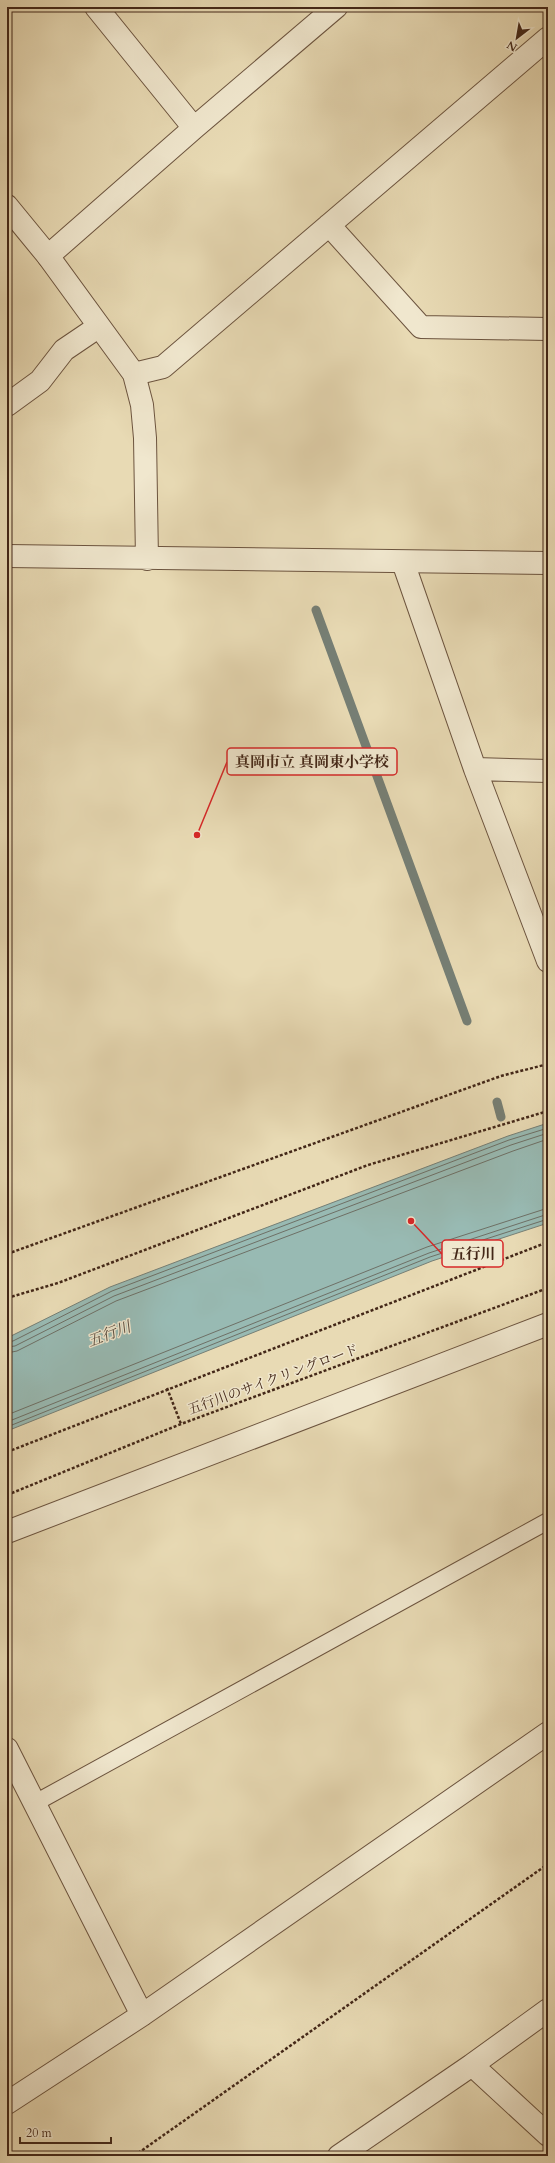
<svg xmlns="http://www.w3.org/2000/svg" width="555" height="2163" viewBox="0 0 555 2163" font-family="Cardo,'Noto Serif JP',serif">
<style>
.water{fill:#98bab3;stroke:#767f75}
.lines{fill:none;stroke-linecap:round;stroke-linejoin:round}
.shore{stroke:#6e7066;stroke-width:1}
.stream{stroke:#767f75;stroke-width:9}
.service-casing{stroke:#6c543f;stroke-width:18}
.minor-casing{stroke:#6c543f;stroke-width:24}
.tertiary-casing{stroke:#6c543f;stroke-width:24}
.path{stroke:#432718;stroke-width:2.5;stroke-dasharray:3 2;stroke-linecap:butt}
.service{stroke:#f0e7ce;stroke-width:16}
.minor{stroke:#f0e7ce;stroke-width:22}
.tertiary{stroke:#f0e7ce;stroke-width:22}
.labels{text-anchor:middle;stroke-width:3;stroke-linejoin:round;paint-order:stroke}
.street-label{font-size:14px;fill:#432718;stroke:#f0e7ce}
.water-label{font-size:15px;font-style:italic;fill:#584c3f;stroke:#f0e7ce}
.leader{fill:none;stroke:#d62828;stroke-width:1.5}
.callout-dot{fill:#d62828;stroke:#f0e7ce;stroke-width:1.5}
.callout{fill:#f0e7ce;stroke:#d62828;stroke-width:1.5}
.callout-label{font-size:15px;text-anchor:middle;font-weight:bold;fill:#432718}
</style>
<rect width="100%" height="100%" fill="#e8dab4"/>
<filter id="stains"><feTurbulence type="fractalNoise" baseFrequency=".005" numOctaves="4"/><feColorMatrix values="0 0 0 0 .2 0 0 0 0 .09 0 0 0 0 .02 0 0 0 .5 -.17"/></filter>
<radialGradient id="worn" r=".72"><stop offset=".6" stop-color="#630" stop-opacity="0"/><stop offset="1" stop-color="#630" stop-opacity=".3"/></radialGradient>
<path class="water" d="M548,1123v100l-116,38 -425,170v-93l103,-51 398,-151z"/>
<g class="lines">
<path class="shore" d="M7,1342l6,-1 99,-50 397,-151 39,-12
M7,1347l8,-1 99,-50 397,-151 37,-12
M7,1353l10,-2 99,-50 397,-150 35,-12
M7,1415l420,-168 121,-39
M7,1422l422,-169 119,-39
M7,1427l423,-170 118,-38"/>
<path class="stream" d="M316,610l151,411
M497,1102l4,15"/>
<g class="service-casing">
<path id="service" d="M35,1803l513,-282"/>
</g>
<g class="minor-casing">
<path id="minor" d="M96,7l98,121
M329,225l92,102 127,2
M48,256l146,-128 142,-121
M134,374l29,-7 385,-329
M7,405l33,-24 24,-31 34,-23
M403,562l72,207 73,192
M475,769l73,2
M7,1532l541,-208
M7,1749l135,266
M472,2065l76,70
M7,2103l135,-88 406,-282
M339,2156l133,-91 76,-55"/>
</g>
<g class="tertiary-casing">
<path id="tertiary" d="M7,206l41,50 86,118 8,31 3,33 2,121
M7,556l541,7"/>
</g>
<path class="path" d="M7,1254l494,-178 47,-12
M7,1298l51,-15 310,-118 180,-54
M167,1388l14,36
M7,1452l541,-210
M7,1495l174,-71 367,-136
M134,2156l414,-292"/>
<use href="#service" class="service"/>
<use href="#minor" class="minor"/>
<use href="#tertiary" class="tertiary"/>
</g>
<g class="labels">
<g class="street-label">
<text transform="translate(273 1379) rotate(-20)" y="5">五行川のサイクリングロード</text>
</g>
<g class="water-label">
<text transform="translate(109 1334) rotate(-21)" y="5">五行川</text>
</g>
</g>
<path class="leader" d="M197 835L227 762M411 1221L442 1254"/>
<g class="callout-dot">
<circle cx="197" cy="835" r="4"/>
<circle cx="411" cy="1221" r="4"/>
</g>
<g class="callout">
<rect x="227" y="748" width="170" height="27" rx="4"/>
<rect x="442" y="1240" width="61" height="27" rx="4"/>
</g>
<g class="callout-label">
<text x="312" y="767">真岡市立 真岡東小学校</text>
<text x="473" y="1259">五行川</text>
</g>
<rect width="555" height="2163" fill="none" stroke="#e8dab4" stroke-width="24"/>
<rect x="8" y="8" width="539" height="2147" fill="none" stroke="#432718" stroke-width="2"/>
<rect x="12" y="12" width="531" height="2139" fill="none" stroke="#432718"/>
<g transform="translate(517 38) rotate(211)" stroke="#f0e7ce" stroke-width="3" paint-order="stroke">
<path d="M0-3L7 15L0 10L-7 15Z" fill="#432718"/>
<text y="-6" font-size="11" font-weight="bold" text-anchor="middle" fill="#432718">N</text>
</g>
<path d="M20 2137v6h91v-6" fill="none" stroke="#432718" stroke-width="2"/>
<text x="26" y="2137" font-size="12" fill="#432718" stroke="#f0e7ce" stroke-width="3" paint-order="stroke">20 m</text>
<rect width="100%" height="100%" filter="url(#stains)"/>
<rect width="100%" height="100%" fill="url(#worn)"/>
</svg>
